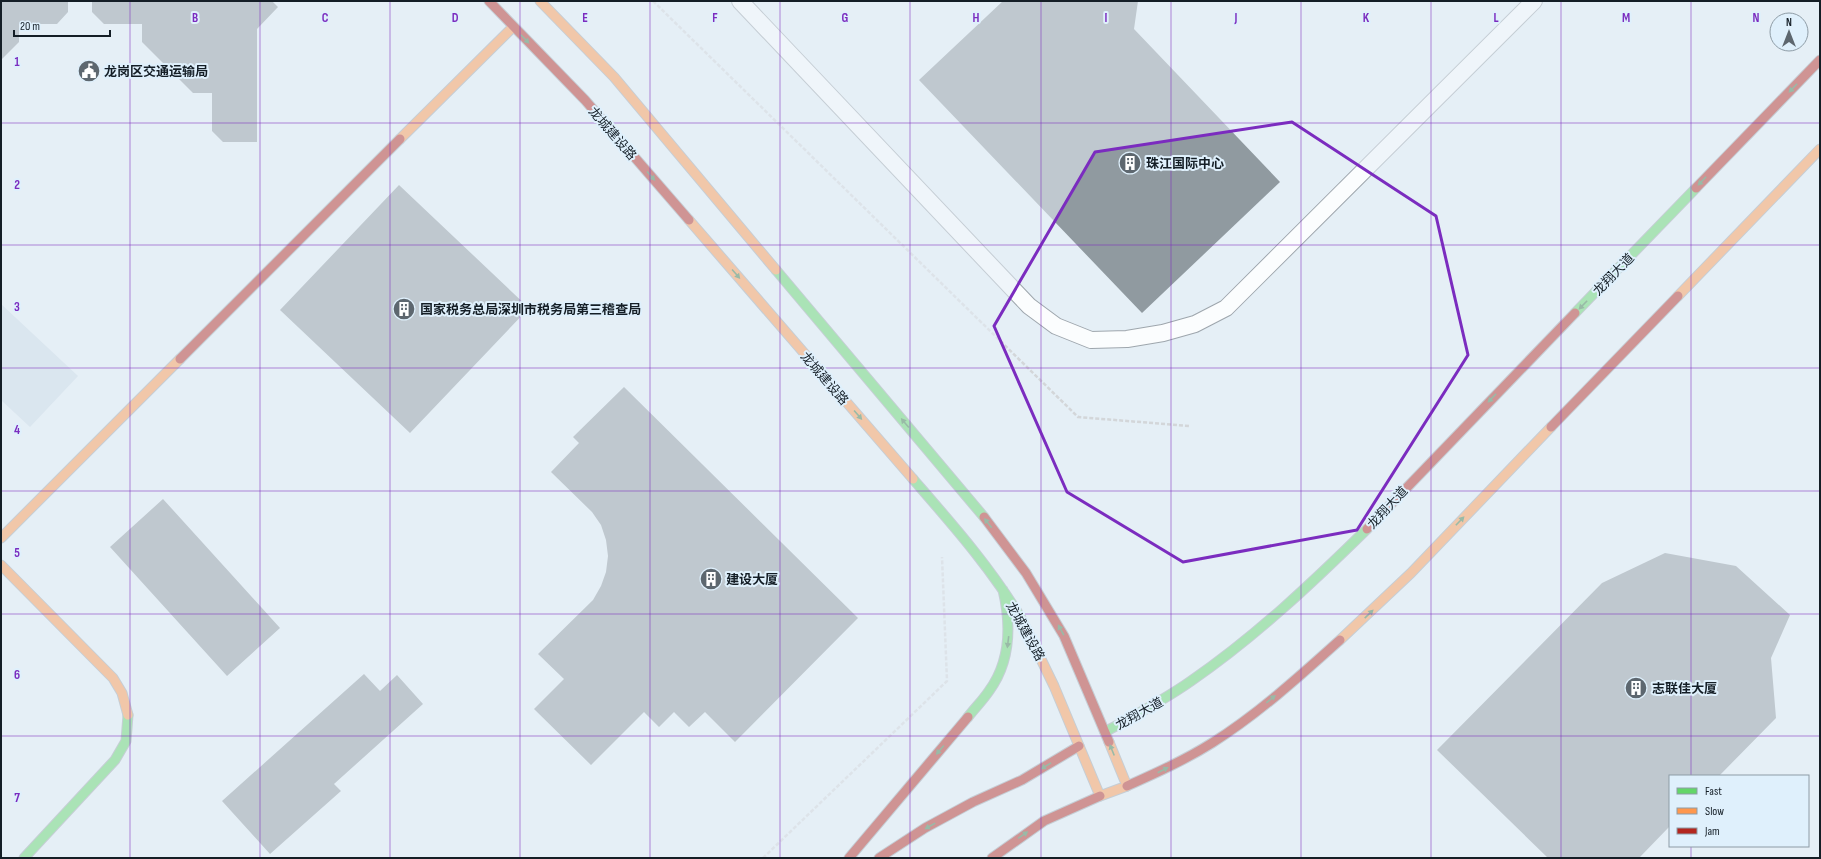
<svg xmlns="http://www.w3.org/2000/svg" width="1821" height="859" viewBox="0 0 1821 859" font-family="'Sofia Sans Condensed','Noto Sans SC',sans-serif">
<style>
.green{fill:#ccdbe6}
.building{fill:#909aa0}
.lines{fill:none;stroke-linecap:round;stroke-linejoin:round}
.lane-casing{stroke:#9ea6ad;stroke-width:18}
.fast-casing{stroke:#9ea6ad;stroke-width:11}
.slow-casing{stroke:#9ea6ad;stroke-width:11}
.jam-casing{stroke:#9ea6ad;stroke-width:11}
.path{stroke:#d3d6d9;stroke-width:2.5;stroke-dasharray:4 2;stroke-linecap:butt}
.lane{stroke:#fbfdfe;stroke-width:16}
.fast{stroke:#63d668;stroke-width:9}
.slow{stroke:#ff974d;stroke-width:9}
.jam{stroke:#b3261e;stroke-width:9}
.oneway{fill:#3c7a47}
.marked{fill:none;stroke:#7b2cbf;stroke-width:3;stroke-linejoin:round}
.grid{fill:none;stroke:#7b2cbf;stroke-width:1;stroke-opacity:0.55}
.labels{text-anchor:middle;stroke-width:4;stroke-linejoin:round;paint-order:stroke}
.poi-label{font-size:13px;font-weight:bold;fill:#141e26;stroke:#dff0fc;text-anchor:start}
.street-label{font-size:13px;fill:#141e26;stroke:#dff0fc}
.grid-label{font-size:13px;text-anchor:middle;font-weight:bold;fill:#7b2cbf;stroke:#dff0fc;stroke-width:4;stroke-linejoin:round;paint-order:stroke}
</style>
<rect width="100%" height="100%" fill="#e5eff6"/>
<path class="green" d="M1,304l77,72 -48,51 -29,-27z"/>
<path class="building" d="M1,1h67v11l-11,12h-38v18l-18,18z
M92,1h180l6,6 -21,22v113h-34l-11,-11v-38h-19l-51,-51v-18h-38l-12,-12z
M1003,1h135l-4,28 146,153 -138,131 -223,-233z
M399,185l130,123 -119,125 -130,-123z
M624,387l234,231 -123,124 -30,-30 -16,15 -15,-15 -15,15 -15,-15 -53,53 -57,-56 30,-30 -26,-25 55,-54 8,-14 5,-14 2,-16 -2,-16 -5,-15 -9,-13 -41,-40 28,-29 -6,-6z
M163,499l117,129 -53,48 -117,-129z
M1665,553l71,13 54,49 -19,43 5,60 -57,58h-49v50l-31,32h-91l-111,-108 165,-167z
M364,674l16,17 17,-16 26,29 -89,80 7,7 -71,63 -48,-53z"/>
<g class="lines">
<g class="lane-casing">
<path id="lane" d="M740,1l289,305 27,20 35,14 36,-1 36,-6 32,-9 31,-16 308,-307"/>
</g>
<g class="fast-casing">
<path id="fast" d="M776,270l208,247
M1575,313l121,-125
M913,479c39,45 79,90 109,141
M968,717c7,-9 15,-17 21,-26 22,-30 22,-67 14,-101
M1105,732c29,-16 59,-32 86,-51 64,-44 121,-98 176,-152
M24,858l91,-98 11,-19 2,-26"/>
</g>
<g class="slow-casing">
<path id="slow" d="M540,1l74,76 162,193
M400,139l113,-112
M689,220l224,259
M1678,296l142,-147
M1,538l179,-179
M1,565l112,113 9,15 6,22
M1022,620l32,66 46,110 27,-10 -18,-44
M1340,640l71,-67 140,-146"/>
</g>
<g class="jam-casing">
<path id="jam" d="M489,1l96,99 104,120
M1696,188l124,-128
M180,359l220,-220
M1551,427l127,-131
M984,517l42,56 38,63 45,106
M1367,529l208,-216
M1127,786c29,-13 58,-26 85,-43 46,-29 88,-67 128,-103
M849,858l119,-141
M879,858l46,-30 48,-26 49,-22 57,-34
M992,858l52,-37 56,-25"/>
</g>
<path class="path" d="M653,1l425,416 111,9
M763,858l184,-177 -5,-124"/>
<use href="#lane" class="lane"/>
<use href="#fast" class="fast"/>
<use href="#slow" class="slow"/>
<use href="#jam" class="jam"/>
</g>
<defs><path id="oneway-solid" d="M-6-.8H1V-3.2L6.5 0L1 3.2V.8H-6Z"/></defs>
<g class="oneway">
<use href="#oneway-solid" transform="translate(525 39) rotate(46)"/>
<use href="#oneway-solid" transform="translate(1793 88) rotate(134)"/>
<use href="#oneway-solid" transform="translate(651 176) rotate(49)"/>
<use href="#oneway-solid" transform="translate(1702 181) rotate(134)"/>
<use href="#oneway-solid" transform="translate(736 274) rotate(49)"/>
<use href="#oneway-solid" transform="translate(1583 305) rotate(134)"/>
<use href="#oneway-solid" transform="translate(1492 398) rotate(134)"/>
<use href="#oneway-solid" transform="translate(858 415) rotate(49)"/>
<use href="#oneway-solid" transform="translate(905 423) rotate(-130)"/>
<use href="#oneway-solid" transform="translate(1460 521) rotate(-46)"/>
<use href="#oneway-solid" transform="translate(988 523) rotate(-128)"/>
<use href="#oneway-solid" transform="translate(1369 614) rotate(-44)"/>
<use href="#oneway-solid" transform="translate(1061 630) rotate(-119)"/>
<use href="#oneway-solid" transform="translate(1008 642) rotate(97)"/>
<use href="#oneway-solid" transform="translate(1271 699) rotate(-39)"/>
<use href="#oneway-solid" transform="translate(940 750) rotate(130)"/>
<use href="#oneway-solid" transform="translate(1112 750) rotate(-112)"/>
<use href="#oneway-solid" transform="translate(1046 766) rotate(149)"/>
<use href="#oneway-solid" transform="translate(1163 770) rotate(-27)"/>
<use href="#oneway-solid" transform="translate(930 826) rotate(151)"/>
<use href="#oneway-solid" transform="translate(1023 835) rotate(-35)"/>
</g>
<path d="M0 0H1821V859H0ZM1292,122l144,94 32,139 -111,175 -174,32 -116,-70 -73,-166 101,-174z" fill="#e5eff6" fill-opacity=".55" fill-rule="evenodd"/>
<path class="marked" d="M1292,122l144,94 32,139 -111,175 -174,32 -116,-70 -73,-166 101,-174z"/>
<path class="grid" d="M130,1v857M260,1v857M390,1v857M520,1v857M650,1v857M780,1v857M910,1v857M1041,1v857M1171,1v857M1301,1v857M1431,1v857M1561,1v857M1691,1v775M1,123h1819M1,245h1819M1,368h1819M1,491h1819M1,614h1819M1,736h1819M1691,846v12"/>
<defs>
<g id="civic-disc" transform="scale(1.15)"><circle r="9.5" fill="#5d676f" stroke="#dff0fc"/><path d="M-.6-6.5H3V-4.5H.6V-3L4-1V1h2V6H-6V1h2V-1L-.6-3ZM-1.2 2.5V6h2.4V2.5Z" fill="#fff"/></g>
<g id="building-disc" transform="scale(1.15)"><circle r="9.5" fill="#5d676f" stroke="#dff0fc"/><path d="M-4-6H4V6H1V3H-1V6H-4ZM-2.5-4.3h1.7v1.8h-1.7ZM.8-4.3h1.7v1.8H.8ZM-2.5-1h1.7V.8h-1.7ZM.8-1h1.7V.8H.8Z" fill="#fff"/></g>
</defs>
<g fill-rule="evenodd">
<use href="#civic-disc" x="89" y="71"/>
<use href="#building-disc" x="1130" y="163"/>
<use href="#building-disc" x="404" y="309"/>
<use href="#building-disc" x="711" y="579"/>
<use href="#building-disc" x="1636" y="688"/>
</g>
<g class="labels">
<g class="poi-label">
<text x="104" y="76">龙岗区交通运输局</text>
<text x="1146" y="168">珠江国际中心</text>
<text x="420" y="314">国家税务总局深圳市税务局第三稽查局</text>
<text x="726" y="584">建设大厦</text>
<text x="1652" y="693">志联佳大厦</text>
</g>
<g class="street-label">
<text transform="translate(613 133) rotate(49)" y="5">龙城建设路</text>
<text transform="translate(1613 274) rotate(-46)" y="5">龙翔大道</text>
<text transform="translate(825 378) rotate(49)" y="5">龙城建设路</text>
<text transform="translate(1387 507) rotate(-47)" y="5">龙翔大道</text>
<text transform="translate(1026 631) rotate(61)" y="5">龙城建设路</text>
<text transform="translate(1139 713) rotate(-29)" y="5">龙翔大道</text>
</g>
</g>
<g class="grid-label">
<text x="195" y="22">B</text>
<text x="325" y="22">C</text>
<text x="455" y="22">D</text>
<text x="585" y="22">E</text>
<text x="715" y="22">F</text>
<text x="845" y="22">G</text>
<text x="976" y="22">H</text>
<text x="1106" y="22">I</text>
<text x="1236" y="22">J</text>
<text x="1366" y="22">K</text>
<text x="1496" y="22">L</text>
<text x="1626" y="22">M</text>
<text x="1756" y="22">N</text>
<text x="17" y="66">1</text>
<text x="17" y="189">2</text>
<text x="17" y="311">3</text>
<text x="17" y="434">4</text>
<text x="17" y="557">5</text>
<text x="17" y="679">6</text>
<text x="17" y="802">7</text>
</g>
<rect width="1821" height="859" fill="none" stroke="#141e26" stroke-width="4"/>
<rect x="1669" y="775" width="140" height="72" fill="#dff0fc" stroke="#8e9ca6"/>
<rect x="1677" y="788" width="20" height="6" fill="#63d668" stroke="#8e9ca6"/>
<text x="1705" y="795" font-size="12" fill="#141e26">Fast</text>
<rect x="1677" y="808" width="20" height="6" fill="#ff974d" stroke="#8e9ca6"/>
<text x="1705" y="815" font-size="12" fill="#141e26">Slow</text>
<rect x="1677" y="828" width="20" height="6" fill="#b3261e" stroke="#8e9ca6"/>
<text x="1705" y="835" font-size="12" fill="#141e26">Jam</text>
<g transform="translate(1789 32)"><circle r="19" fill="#dff0fc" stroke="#8e9ca6"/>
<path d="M0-3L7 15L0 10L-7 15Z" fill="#5d676f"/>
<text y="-6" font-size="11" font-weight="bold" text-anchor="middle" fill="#141e26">N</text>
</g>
<path d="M14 30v6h96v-6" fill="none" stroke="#141e26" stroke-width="2"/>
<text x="20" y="30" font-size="12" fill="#141e26" stroke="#dff0fc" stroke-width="3" paint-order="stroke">20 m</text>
</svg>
